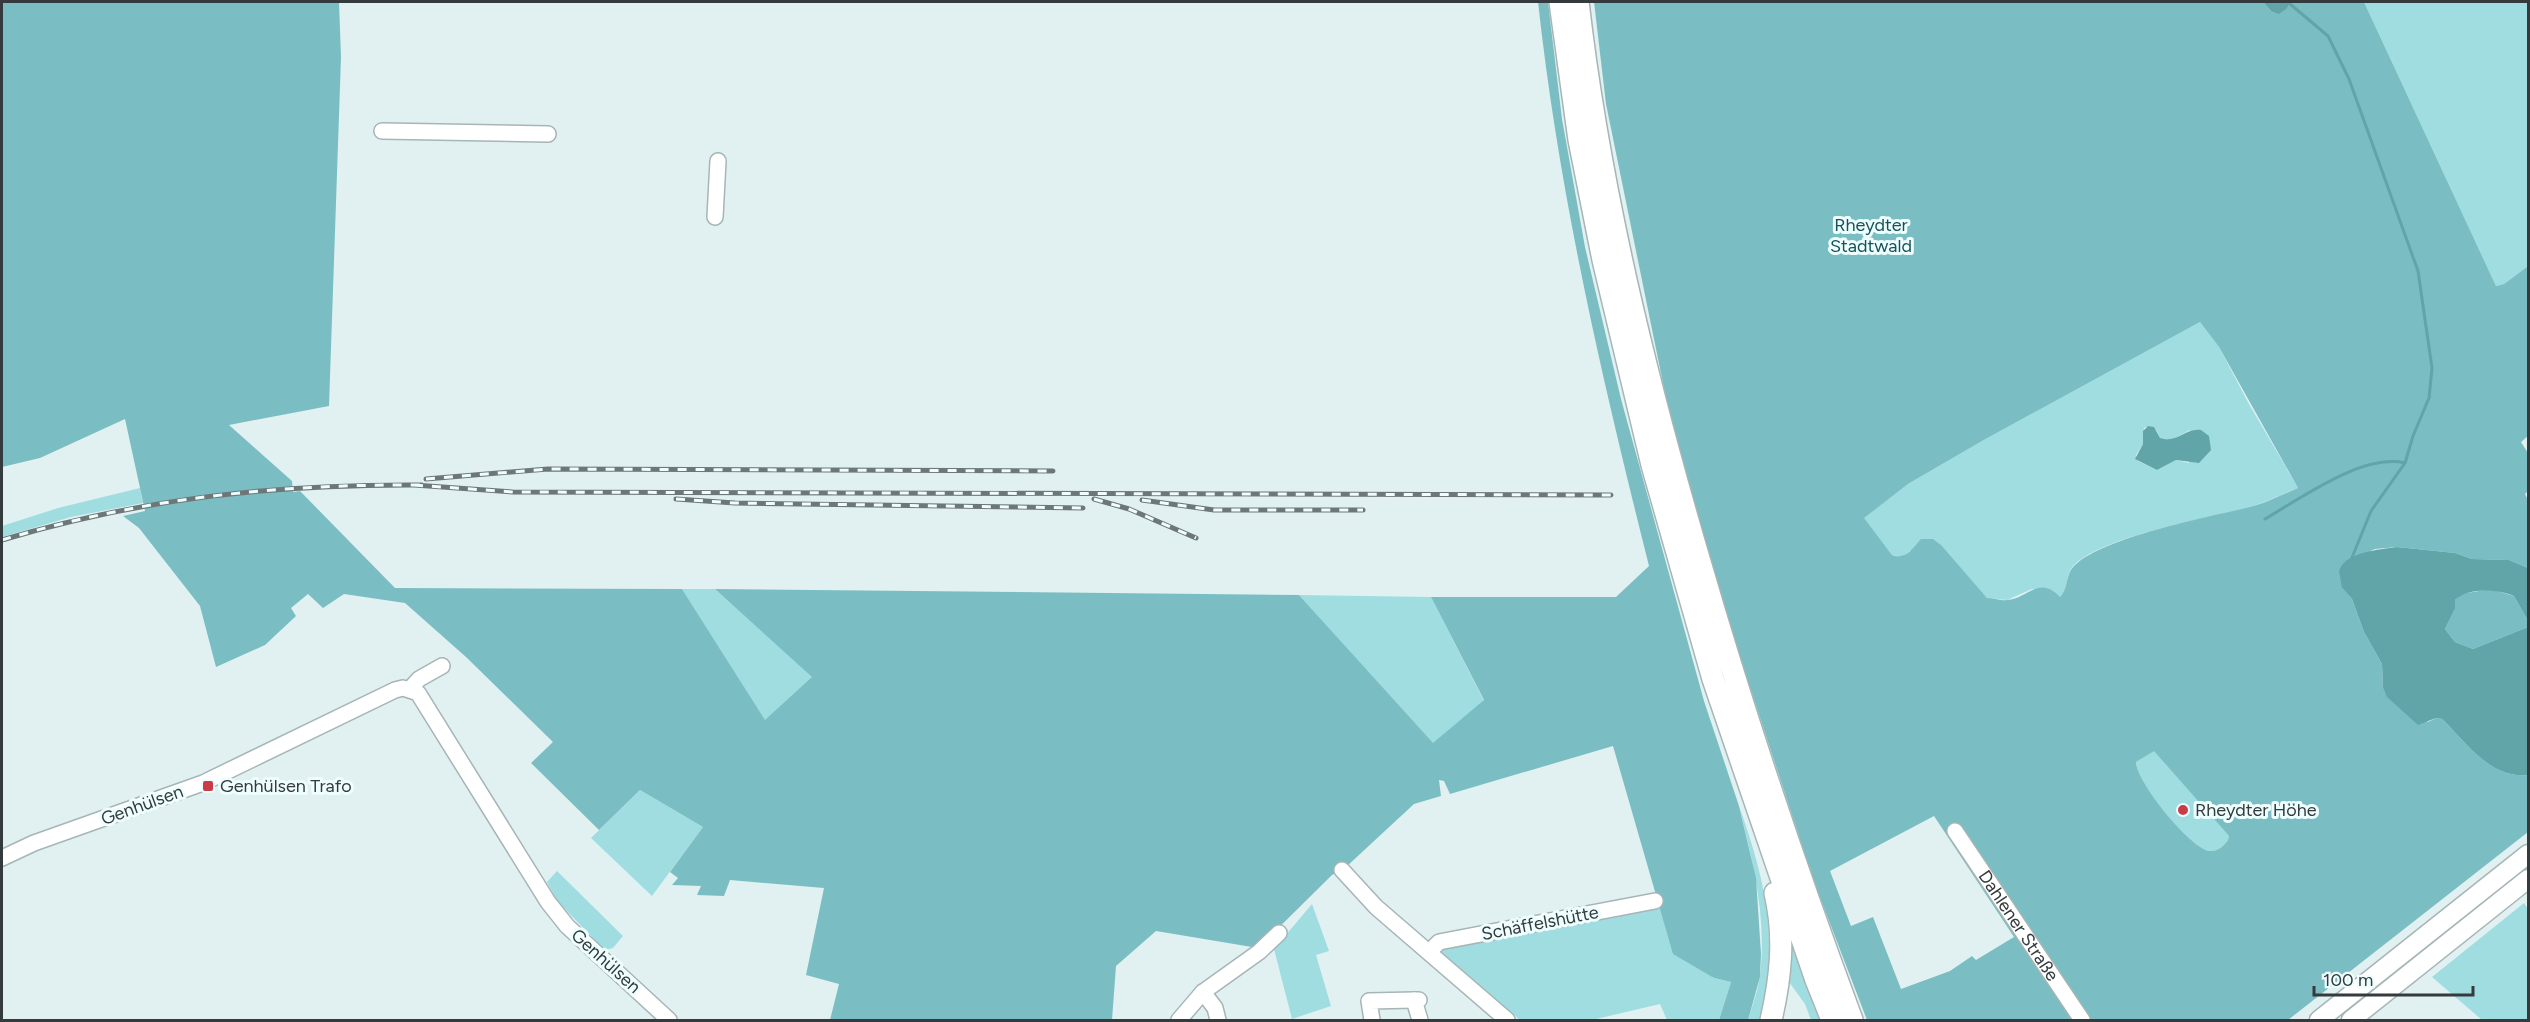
<svg xmlns="http://www.w3.org/2000/svg" width="2530" height="1022" viewBox="0 0 2530 1022" font-family="Figtree,sans-serif">
<style>
.green{fill:#a0dde1;fill-rule:evenodd}
.forest{fill:#7abec3;fill-rule:evenodd}
.water{fill:#61a5a9}
.lines{fill:none;stroke-linecap:round;stroke-linejoin:round}
.stream{stroke:#61a5a9;stroke-width:3}
.minor-casing{stroke:#a6b5b6;stroke-width:18}
.major-casing{stroke:#a6b5b6;stroke-width:21}
.highway-casing{stroke:#a6b5b6;stroke-width:24}
.minor{stroke:#fff;stroke-width:15}
.major{stroke:#fff;stroke-width:18}
.highway{stroke:#fff;stroke-width:21}
.rail-casing{stroke:#6e7778;stroke-width:5}
.rail{stroke:#eefeff;stroke-width:3;stroke-dasharray:9;stroke-linecap:butt}
.poi-dot{fill:#cb3b46;stroke:#eefeff;stroke-width:2}
.labels{text-anchor:middle;stroke-width:6;stroke-linejoin:round;paint-order:stroke}
.park-label{font-size:18px;fill:#165256;stroke:#eefeff}
.poi-label{font-size:18px;fill:#353b3c;stroke:#eefeff;text-anchor:start}
.street-label{font-size:18px;fill:#353b3c;stroke:#eefeff}
</style>
<rect width="100%" height="100%" fill="#e1f1f1"/>
<path class="green" d="M2364,2h164v264l-24,18 -8,2z
M2200,322l19,25 30,57 49,84c-16,6 -33,15 -51,20 -42,11 -143,28 -173,57 -9,9 -5,24 -14,32l-28,-8 -25,11 -20,-2 -22,-24 -55,-23 -7,6 -11,-2 -29,-37 45,-34 74,-43zM2149,426l7,4 4,8c15,5 17,-2 30,-8l-1,33 -13,-3 -19,10 -19,-9 -2,-6 7,-11 1,-16z
M140,488l3,15 -72,14 -69,20v-11l56,-18z
M682,589h33l98,88 -48,44z
M1299,595l132,2 53,104 -51,43z
M2154,750l75,86 -1,4c-4,6 -11,12 -19,11 -20,-4 -73,-70 -73,-89z
M640,790l63,37 -51,69 -61,-58z
M1739,806c28,79 39,132 22,214h-13c4,-14 10,-29 12,-44 7,-58 -7,-115 -21,-170z
M557,871l66,65 -10,12 -8,2 -47,-48 -11,-20z
M1658,901l55,77 18,4 -12,38h-52l-7,-16 -68,16h-72l-81,-67 4,-9z
M2524,903l4,6v111h-46l-50,-43z
M1312,904l17,47 -13,4 15,51 -39,13 -18,-70z
M1782,919l39,101h-10l-6,-16 -21,-29z"/>
<path class="forest" d="M2,2h337l2,55 -12,349 -100,19 63,56 1,11 7,-1 95,97 287,1 83,131 47,-43 -97,-88 584,6 134,148 51,-43 -53,-103h185l33,-31c-47,-187 -90,-372 -111,-564h10l14,117 23,128 36,152 83,302 35,105 17,72 5,76 -1,23 -12,43h-29l12,-38 -17,-4 -41,-24 -60,-208 -163,48 -6,-13 -5,-1 2,16 -27,8 -68,63 -14,8 -74,73 -102,-17 -40,35 -4,54h-282l9,-36 -33,-9 18,-87 -94,-8 -6,16 -27,-1 4,-9 -29,-1 6,-7 -8,-6 33,-45 -63,-37 -41,40 -68,-67 22,-21 -87,-85 -61,-54 -61,-9 -21,14 -15,-14 -17,14 5,8 -31,29 -49,22 -16,-61 -61,-78 -16,-12 22,-5 -20,-92 -85,39 -38,9z
M1594,2h669l8,9 18,-6 2,-3h73l132,284 8,-2 24,-18v170l-7,6 7,11v38l-3,3 3,6v68l-19,-8 -37,-1 -17,-6 -58,-6 -22,2 -11,5 -22,34 10,11 12,33 18,32 1,23 45,35 8,-4 6,1c25,24 48,60 86,56v57l-240,188h-421l-54,-141 -129,-393 -78,-382zM2200,322l19,25 79,141c-17,7 -34,16 -52,20 -42,10 -141,29 -171,57 -10,9 -6,23 -15,32 -21,-22 -31,1 -53,3 -7,1 -14,-2 -20,-2l-46,-53 -8,-6h-12c-9,10 -15,21 -29,16l-28,-37 44,-34 74,-43zM2154,751l75,85 -1,4c-4,6 -11,12 -19,11 -20,-4 -73,-70 -73,-89zM1934,816l80,121 -38,23 -4,-4 -22,15 -49,18 -28,-72 -22,9 -21,-55z
M2491,589l23,7 14,25v6l-55,22 -18,-7 -10,-13 10,-20v-9l6,-6z"/>
<path class="water" d="M2263,2h28l-5,7 -7,5 -8,-3z
M2148,426l6,1 6,11c18,6 24,-10 41,-8l8,6 2,14 -12,13 -23,-3 -19,10 -22,-11 8,-15v-13z
M2397,547l58,6 17,6 37,1 19,8v53l-14,-25c-16,-7 -46,-9 -59,4v9l-10,20 10,13 18,7 55,-22v148c-38,4 -61,-32 -86,-56l-6,-1 -18,7 -31,-28 -4,-10 -1,-23 -18,-32 -12,-33 -10,-11 -3,-17c7,-20 40,-21 58,-24z"/>
<g class="lines">
<path class="stream" d="M2290,4l38,32 21,43 69,192 14,97 -3,30 -16,38 -8,27 -34,48 -20,49
M2265,519c36,-21 98,-66 140,-56"/>
<g class="minor-casing">
<g id="minor">
<path d="M382,131l166,3"/>
<path d="M715,217l3,-56"/>
<path d="M410,689l9,-10 23,-13"/>
<path id="s1" d="M1955,831l127,189"/>
<path d="M2,858l32,-15 169,-60 192,-93 8,-2 15,5 130,209 19,24 102,94"/>
<path d="M1342,870l34,37 131,113"/>
<path d="M1429,952l10,-10 216,-41"/>
<path d="M1203,992l12,16 3,12"/>
<path d="M1419,1000h-5l6,20"/>
<path d="M1179,1020l24,-28 56,-40 20,-19"/>
<path d="M1372,1020l-3,-19 45,-1"/>
</g>
</g>
<g class="major-casing">
<path id="major" d="M2319,1020l209,-166
M2351,1020l177,-141"/>
</g>
<g class="highway-casing">
<path id="highway" d="M1560,2l19,138 24,120 49,205 61,214 103,301 16,40
M1578,2c22,190 68,376 122,560 45,155 96,307 152,458
M1771,1020c10,-43 14,-84 4,-127"/>
</g>
<use href="#minor" class="minor"/>
<use href="#major" class="major"/>
<use href="#highway" class="highway"/>
<g class="rail-casing">
<path id="rail" d="M426,479l122,-10 505,2
M414,485l99,7 1098,3
M676,499l59,4 348,5
M1094,499l35,10 67,29
M1142,500l72,10h149
M2,540c141,-42 273,-56 420,-55"/>
</g>
<use href="#rail" class="rail"/>
</g>
<g class="poi-dot">
<rect x="202" y="780" width="12" height="12" rx="3"/>
<circle cx="2183" cy="810" r="6"/>
</g>
<g class="labels">
<g class="park-label">
<text x="1871" y="231">Rheydter<tspan x="1871" dy="21">Stadtwald</tspan></text>
</g>
<g class="poi-label">
<text x="220" y="792">Genhülsen Trafo</text>
<text x="2195" y="816">Rheydter Höhe</text>
</g>
<g class="street-label">
<text transform="translate(142 805) rotate(-20)" y="6">Genhülsen</text>
<text transform="translate(1540 923) rotate(-11)" y="6">Schäffelshütte</text>
<text dy="6" stroke="none"><textPath href="#s1" startOffset="114">Dahlener Straße</textPath></text>
<text transform="translate(606 961) rotate(42)" y="6">Genhülsen</text>
</g>
</g>
<rect width="2530" height="1022" fill="none" stroke="#353b3c" stroke-width="6"/>
<path d="M2314 986v9h159v-9" fill="none" stroke="#353b3c" stroke-width="3"/>
<text x="2323" y="986" font-size="18" fill="#353b3c" stroke="#eefeff" stroke-width="4.5" paint-order="stroke">100 m</text>
</svg>
